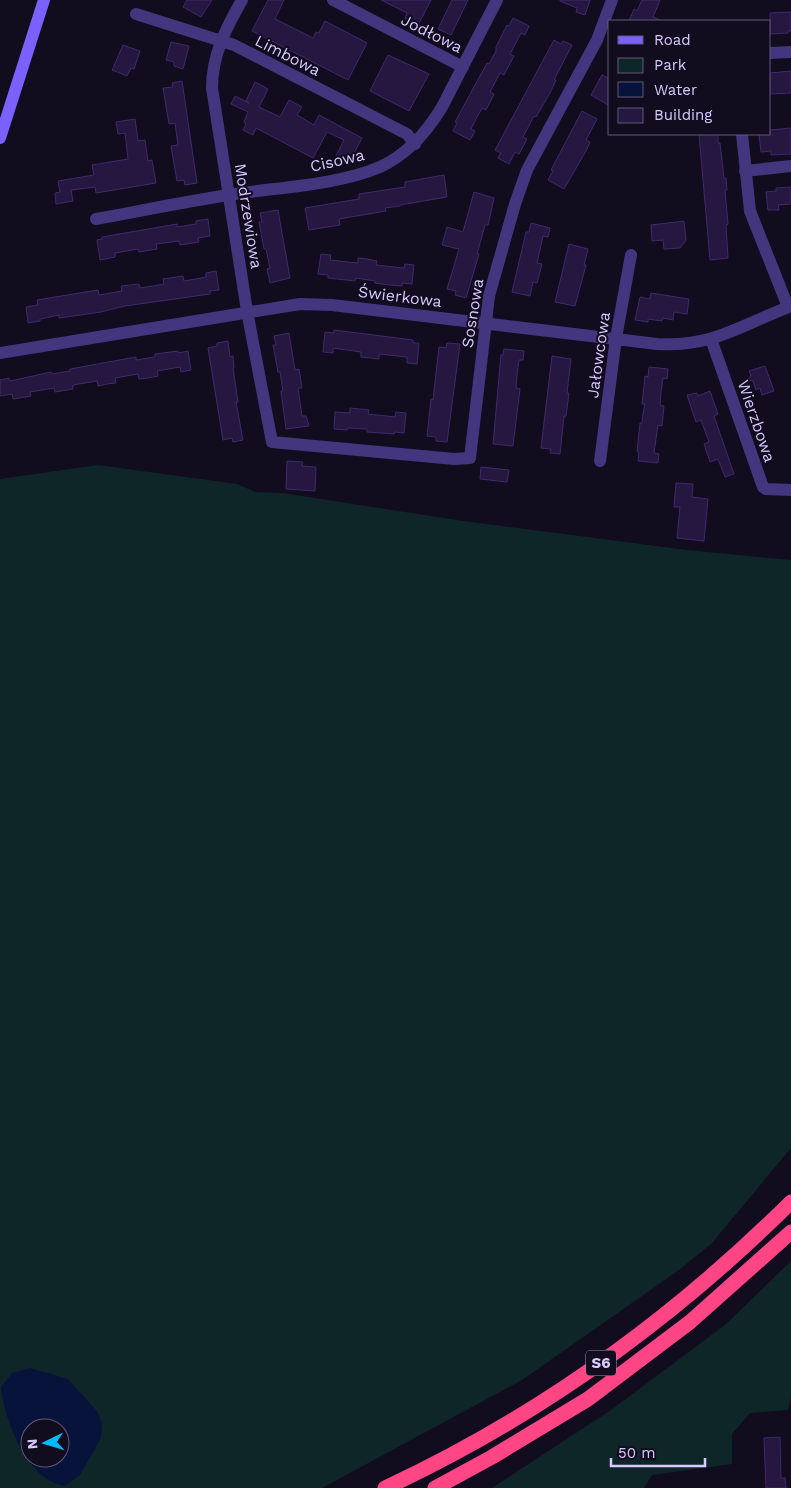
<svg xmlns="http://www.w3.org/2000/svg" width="791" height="1488" viewBox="0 0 791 1488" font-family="'Work Sans',sans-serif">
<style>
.green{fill:#0f2629;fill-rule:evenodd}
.water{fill:#08133c;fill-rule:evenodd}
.building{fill:#251740;stroke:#40296d}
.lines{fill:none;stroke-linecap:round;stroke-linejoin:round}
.street{stroke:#43367f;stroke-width:12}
.secondary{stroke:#7b61ff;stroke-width:12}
.highway{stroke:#ff4584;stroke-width:15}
.labels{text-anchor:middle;stroke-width:4;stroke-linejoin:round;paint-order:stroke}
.shield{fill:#120c1f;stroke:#9c91bc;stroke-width:1}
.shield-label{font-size:15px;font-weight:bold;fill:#d7caff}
.street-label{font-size:16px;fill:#d7caff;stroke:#120c1f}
</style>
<rect width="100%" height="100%" fill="#120c1f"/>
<path class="green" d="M98,465l139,19 18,8 27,1 181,28 224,29 104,10v588l-79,95 -33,27 -157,110 -200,108h-322v-1009zM30,1428h30v30h-30z
M791,1261v136l-3,13 -38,3 -18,21v30l-80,11 -8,13h-152l119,-78 114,-85z"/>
<path class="water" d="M30,1368l38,11 29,32 5,13 -1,14 -21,37 -15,11c-8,-2 -15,-4 -21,-9 -23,-17 -41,-63 -43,-90l11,-14zM30,1428h30v30h-30z"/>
<path class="building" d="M187,0h25l-11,17 -18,-10z
M268,0h16l-9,19 38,19 3,-6 3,1 6,-12 42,22 -19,37 -96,-49z
M381,0h50l-13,25 -13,-6 2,-6z
M452,0h16l-17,35 -13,-6z
M560,0h30l-5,15 -9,-3 1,-4 -17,-7z
M642,0h18l-7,17 10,4h-34l5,-12 3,2z
M791,12v19h-3v2l-18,1v-21z
M513,18l16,8 -4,9 -4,-2 -11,21 4,2 -10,19 -4,-2 -10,19 4,2 -8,16 -4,-2 -6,11 -5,10 4,2 -5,9 -17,-9 4,-8 -2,-1 32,-59 2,1 7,-13v-4l11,-22 2,1z
M554,40l7,4 2,-3 9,4 -18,35h2l-6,13 -14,24 -2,-1 -11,21 4,2 -8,15 -4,-2 -6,12 -11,-6 3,-5 -6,-3z
M171,42l18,4 -6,23 -9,-3v-4l-8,-2z
M123,45l17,6 -6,18 -3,-1 -4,8 -15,-6z
M388,55l41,19 -20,37 -39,-20z
M791,71v22l-21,1v-21z
M602,75l8,4v27l-19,-11z
M182,81l15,102 -12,2 -1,-5 -7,1 -6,-35 7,-1 -3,-22 -6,1 -6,-36 10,-1 -1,-4z
M255,82l13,7 -9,18 21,10 9,-17 13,7 -5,8 17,10 5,-10 43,23 -13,25 -13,-7 8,-16 -17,-8 -14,26 -57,-30 -3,7 -10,-5 3,-6 -2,-2 4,-10 -17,-8 4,-8 14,7 -3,-2z
M582,111l15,8 -11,21 4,2 -4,9 -22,38 -16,-9 5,-9 -2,-1z
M135,119l3,22 7,-1 3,21 4,-1 4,23 -60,10 -1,-6 -24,3 2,11 -17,3 -1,-11 5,-1 -2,-11 36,-6 -2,-10 36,-6 -3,-26 -7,1 -2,-12z
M791,128v26l-20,1v-4l-10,1 -2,-18h11v-4z
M699,134h19v9h2l4,35h2l1,12h-2l3,34 -2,1 2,33 -18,2z
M444,175l3,22 -47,8v1l-15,2 1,3 -47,8 1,6 -31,5 -4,-22 54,-9v-5l46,-7v-5z
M791,187v17l-13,1 1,5h-11l-2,-18 10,-1v-3z
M474,192l20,6 -6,27h-3l-8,29h2l-13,44 -11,-3 1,-4 -9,-2 12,-40 -17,-4 5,-18 16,5z
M278,210l12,68 -20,5 -3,-14 3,-1 -4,-19h-2l-5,-27h3l-2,-9z
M208,219l2,17 -12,2 1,4 -19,3 -1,-4 -23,3 1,5 -18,3 -1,-3 -23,4v4l-15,3 -3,-20 5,-1v-2l75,-13v3l19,-3v-3z
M684,221l2,19 -6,8 -16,1 -1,-9 -11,1 -1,-16z
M531,223l19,5 -2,9 -5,-1 -6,27 5,1 -5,19 -4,-1 -3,14 -18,-4 14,-60h3z
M569,244l19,5 -4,16h2l-11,41 -20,-4z
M321,254l10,1 -1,5 28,3v-5l9,1 10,2 -1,4 28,3 1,-4 9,1 -2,19 -10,-1v3l-13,-1 -14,-2v-2l-19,-3 -1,3 -27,-3v-3l-10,-1z
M216,271l3,19 -9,1v3l-85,12 -24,6 -42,6v-3l-19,4v2l-12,2 -2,-16 12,-2 -1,-5 61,-10 1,5 23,-4 -1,-5 18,-2 1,4 13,-2 11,-2 -1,-5 20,-3 1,5 12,-2 10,-2v-4z
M651,293l38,6 -2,15 -13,-2 -1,8 -10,-2 -1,3 -14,-2v3l-13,-2 5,-23 10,2z
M334,330l79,10v3h6l-2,21 -10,-1v-6l-28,-3v5l-18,-2v-5l-28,-4v5l-10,-1 2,-20 9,1z
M289,333l6,37 4,-1 3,19h-4l4,28h4l3,10 -23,3 -5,-38h2l-3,-19h-2l-5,-27h3l-2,-9z
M228,341l2,16 3,-1 1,12h-1l5,34h-2l7,38 -10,2 -1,-4 -9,2 -15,-92 9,-2v-3z
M447,343l13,1 -13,98 -11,-1v-4l-9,-1 4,-37 2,1 6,-53 7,1z
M504,349l20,2 -1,9h-4l-2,15 -1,13 4,1 -7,57 -20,-2 8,-89h2z
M178,351v2l10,-2 3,19 -10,2 -1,-5 -23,4 1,5 -9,2 -10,1 -1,-5 -23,4 1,5 -9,1 -9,2 -1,-5 -24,4v4l-18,3 -1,-4 -24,4 1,4 -18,3 -1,-5 -12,2v-16l9,-2 1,3 41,-9 1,2 18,-3v-2l66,-12v3l19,-3v-3z
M552,356l19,3 -4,34h2l-3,23h-2l-4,38 -10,-1 1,-4 -10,-1z
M765,366l9,25 -12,4 -2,-7 -4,2 -3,-9 -6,-1 4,-5 -2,-4z
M649,367l19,2 -1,10 -4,-1 -2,14 -1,13 4,1 -2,20 -4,-1 -4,28 5,1 -1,9 -20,-2 1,-8 -2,-2 3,-28h2l1,-9 2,-10h-3l3,-28 3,1z
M710,391l8,23 -4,2 20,58 -9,3 -7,-18 -8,3 -6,-18 5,-2 -8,-22 -5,2 -9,-27 10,-2 1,3z
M350,408l19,2 -1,4 27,3 1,-5 10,1 -2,20 -9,-1 -1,2 -27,-2v-3l-19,-1 -1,2 -13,-1 1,-17 15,1z
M287,461l16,1 -1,4 14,1 -1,24 -29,-2z
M481,467l28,3 -2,12 -27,-3z
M676,483l17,1 -1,13 16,2 -4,42 -27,-3 3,-31h-6z
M780,1437l1,41h4l1,10h-20l-2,-50z"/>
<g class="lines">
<path class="street" d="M242,0c-16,28 -30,55 -30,88l35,223 25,131 182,17 16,-1 19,-162 26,-92 12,-34 70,-130 15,-40
M333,0l130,67
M136,14l98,31 173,89 8,10
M770,53l21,-1
M742,134l8,77 38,96
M745,171l46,-5
M96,219c49,-9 97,-19 146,-26 43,-6 98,-9 138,-26 28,-13 47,-35 62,-60l55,-107
M711,339l52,148 3,2 25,1
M0,353l300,-49 32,1 325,39c57,3 84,-19 134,-38
M600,461l16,-123 15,-83"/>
<path class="secondary" d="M0,138l44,-138"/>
<path class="highway" d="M385,1488c151,-70 288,-169 406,-286
M435,1488l57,-31 96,-58 102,-77 101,-90"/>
</g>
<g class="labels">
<rect class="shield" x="586" y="1350.5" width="30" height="25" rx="4"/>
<g class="shield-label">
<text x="601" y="1368">S6</text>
</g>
<g class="street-label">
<text transform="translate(432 33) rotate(27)" y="6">Jodłowa</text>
<text transform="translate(288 55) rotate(27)" y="6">Limbowa</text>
<text transform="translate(337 160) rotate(-13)" y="6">Cisowa</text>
<text transform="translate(249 216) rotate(81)" y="6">Modrzewiowa</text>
<text transform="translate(400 296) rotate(7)" y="6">Świerkowa</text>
<text transform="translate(472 313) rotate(-81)" y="6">Sosnowa</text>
<text transform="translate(598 355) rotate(-82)" y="6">Jałowcowa</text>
<text transform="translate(757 421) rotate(71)" y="6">Wierzbowa</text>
</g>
</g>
<rect x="608" y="20" width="162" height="115" fill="#120c1f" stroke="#615879"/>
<rect x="618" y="36" width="25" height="8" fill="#7b61ff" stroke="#615879"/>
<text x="654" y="45" font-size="15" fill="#d7caff">Road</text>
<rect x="618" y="58" width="25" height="15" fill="#0f2629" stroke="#615879"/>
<text x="654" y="70" font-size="15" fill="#d7caff">Park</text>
<rect x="618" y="82" width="25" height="15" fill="#08133c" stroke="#615879"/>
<text x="654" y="95" font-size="15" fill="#d7caff">Water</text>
<rect x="618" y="108" width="25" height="15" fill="#251740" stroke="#615879"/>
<text x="654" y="120" font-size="15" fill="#d7caff">Building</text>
<g transform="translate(45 1443) rotate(265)"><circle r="24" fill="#120c1f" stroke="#615879"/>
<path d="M0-4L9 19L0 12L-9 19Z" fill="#00baf5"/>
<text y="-8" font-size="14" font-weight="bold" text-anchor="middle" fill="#d7caff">N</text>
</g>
<path d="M611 1458v8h94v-8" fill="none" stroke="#d7caff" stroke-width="2.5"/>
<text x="618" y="1458" font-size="15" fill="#d7caff" stroke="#120c1f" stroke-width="4" paint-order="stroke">50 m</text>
</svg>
